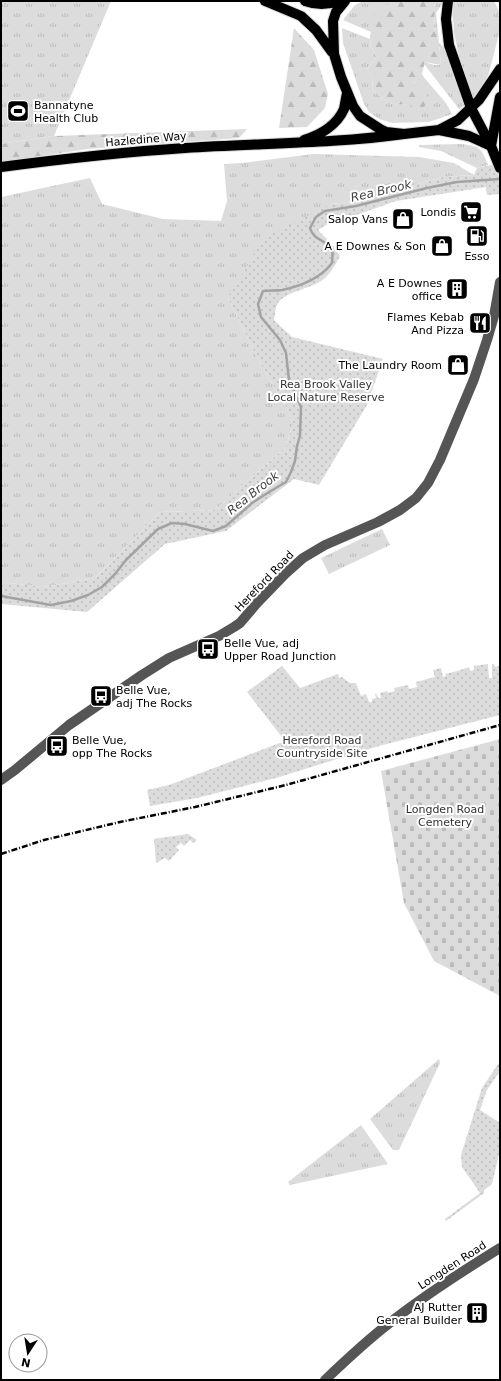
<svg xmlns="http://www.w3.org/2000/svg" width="501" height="1381" viewBox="0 0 501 1381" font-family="'DejaVu Sans',sans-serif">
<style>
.grass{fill:url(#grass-tufts)}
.forest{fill:url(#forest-firs)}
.cemetery{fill:url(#cemetery-stones)}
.park{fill:url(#park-dots)}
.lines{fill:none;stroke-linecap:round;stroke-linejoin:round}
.stream{stroke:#a3a3a3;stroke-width:2.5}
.major-casing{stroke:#dbdbdb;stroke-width:12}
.minor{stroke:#555;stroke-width:10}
.major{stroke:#000;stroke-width:10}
.rail{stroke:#000;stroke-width:2.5;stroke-dasharray:6 2 1 2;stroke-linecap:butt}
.labels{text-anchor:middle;stroke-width:4;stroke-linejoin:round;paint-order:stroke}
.poi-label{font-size:11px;fill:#000;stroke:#fff;text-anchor:end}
.street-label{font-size:11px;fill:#000;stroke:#fff}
.park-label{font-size:11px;fill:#333;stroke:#fff}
.water-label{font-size:12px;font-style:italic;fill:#444;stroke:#fff}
</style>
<defs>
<pattern id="grass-tufts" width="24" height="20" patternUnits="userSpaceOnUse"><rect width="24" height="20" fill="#dcdcdc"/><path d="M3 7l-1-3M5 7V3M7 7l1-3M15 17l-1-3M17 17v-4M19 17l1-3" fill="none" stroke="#bbb"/></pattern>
<pattern id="forest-firs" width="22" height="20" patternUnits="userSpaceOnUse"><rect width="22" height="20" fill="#dcdcdc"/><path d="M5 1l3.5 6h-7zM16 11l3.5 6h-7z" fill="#bbb"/></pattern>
<pattern id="cemetery-stones" width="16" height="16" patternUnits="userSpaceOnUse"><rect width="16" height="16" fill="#dcdcdc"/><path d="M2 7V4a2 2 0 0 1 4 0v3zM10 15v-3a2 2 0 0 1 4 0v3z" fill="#bbb"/></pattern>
<pattern id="park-dots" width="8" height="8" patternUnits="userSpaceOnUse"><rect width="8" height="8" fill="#dcdcdc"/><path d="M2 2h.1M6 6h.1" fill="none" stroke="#bbb" stroke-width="1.8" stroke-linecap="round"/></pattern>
</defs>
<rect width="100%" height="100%" fill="#fff"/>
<path class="grass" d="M1,1h110l-57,135 -53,8z
M363,1h31c-13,7 -22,15 -23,31l-28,-12 12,-15z
M437,1h5v3l-6,9 3,30 8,7 20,53 -8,6 -35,-45 1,-2 9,3h7l-2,-22 -5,-15 1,-22z
M452,1h42l5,10 1,19 -11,43 -5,11 -11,14 -13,-37 -6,-28z
M342,28l28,11 1,8 6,10 -10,12 5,8 1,13 9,8 12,7 14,-1 6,-20 7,-10 25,29 6,11 -23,8 -37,1 -13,-4 -10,-7 -5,-8 -21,-61z
M460,144c20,2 21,3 28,21l-11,3 -36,-17 -22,-4v-2z
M313,154l106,3 35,6 20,12 -31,2 -58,16 -22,8 -32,3 -103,94 31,63 28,47 6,16 -7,23 -71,63 -55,2 -65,66 -51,9 -43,-5v-385l89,-19 12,26 61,15 58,2 6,-20 -3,-37 17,-1z
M382,529l8,16 -61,29 -8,-16z
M439,1059l1,4 -41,87h-6l-23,-31z
M361,1125l27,39 -98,21 -2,-3z"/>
<path class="forest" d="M394,1h43l-2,5 -1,22 5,15 2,22 -16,-3 -4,15 -7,6 13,11v9l-6,8 -13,-7 -14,1 -12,-7 -9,-8 -1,-13 -5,-8 10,-12 -6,-10 -1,-8 3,-23 8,-8z
M294,28l20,22 14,44 -3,14 -18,19 -28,1z
M247,129l-8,9 -152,11 -86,13v-18l53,-8z"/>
<path class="cemetery" d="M500,739v257l-66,-35 -30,-58 -23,-132z"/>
<path class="park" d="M500,163v31l-13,1 -1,-8 -90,14 -37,13 -28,8 -13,8 16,17 6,9c-5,10 -12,22 -22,27 -11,6 -36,10 -41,22 -2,4 -2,11 -3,15l18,17 91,22 -16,46 -48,80 -25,-6 -68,52 -61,13 -78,68 -86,-8v-22l43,5 51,-9 65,-66 55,-2 71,-63 7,-23 -6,-16 -28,-47 -31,-63 36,-60 67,-34 32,-3 22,-8 58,-16 31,-2 3,-7z
M499,663h1v52l-121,31 -103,32 -79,20 -47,8 -3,-16 22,-5 116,-44 -38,-49 35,-26 18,22 38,-14 1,4 3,-1 8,6h6l5,13 5,-2 3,8h3v-3l4,-1 -1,-4 1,-1 2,5h3l-1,-5 7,-2 1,2 7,-2 -1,-3 14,-3 1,4 8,-2 -1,-5 19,-5 -2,-7 8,-2 2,9 3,-1 -1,-2c9,-2 16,-4 24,-7l1,4 4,-1v-4l14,-2 1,14h3v-14h2l1,3 4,-1z
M188,834l9,6 -4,3 -3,-3 -6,6 -3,-3 -5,4 3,3 -10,11 -4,-3 -9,5 -2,-24z
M498,1064l2,1v6l-13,19 -7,20 20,13v27l-8,34 -8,6v3l-38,28 -1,-2 35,-26 -18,-26 -1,-12 21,-67z"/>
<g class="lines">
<path class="stream" d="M1,596l50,9 20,-4 17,-6 14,-8 13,-13 11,-14 32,-31 14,-6 13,1 28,7 13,-5 26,-23 17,-11 17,-10 5,-10 4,-11 2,-15 3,-10 1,-29 -12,-27 -3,-27 -6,-13 -19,-23 -3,-13 5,-13c6,-1 13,0 19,-1 19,-4 38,-11 50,-27 0,-3 1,-9 0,-13 -5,-11 -18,-8 -22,-22l6,-11 9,-6 31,-5 71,-18 30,-6 43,-3"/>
<g class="major-casing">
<path id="major" d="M265,1l36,15 15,14 16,22
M305,1c11,4 22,4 34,0
M345,1l-9,11 -3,9 1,33 7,23 12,29 7,10 20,13 6,3 18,2 35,-4 19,-10 21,-20 21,-31
M448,1l-2,18 3,26 22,63 20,38 9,22
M439,130l30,6 22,10
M304,140c16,-5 33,-15 40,-31 1,-5 2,-11 3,-16
M491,146l9,-49
M1,167c61,-8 123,-15 184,-19 73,-5 146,-4 219,-14"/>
</g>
<path class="minor" d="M1,780l14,-10 54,-45 73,-50 27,-17 50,-22 15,-9 6,-4 17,-20 28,-29 18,-16 22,-13 53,-23 22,-12 16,-12 12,-15 12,-23 34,-81 13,-39 7,-24 6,-34
M325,1380c20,-19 40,-38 62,-55 35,-28 74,-53 113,-77"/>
<use href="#major" class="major"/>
<path class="rail" d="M1,854l43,-14 76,-18 75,-15 91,-22 214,-60"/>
</g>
<defs>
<g id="stadium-square" transform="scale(1.15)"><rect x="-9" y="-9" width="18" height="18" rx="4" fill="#000" stroke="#fff"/><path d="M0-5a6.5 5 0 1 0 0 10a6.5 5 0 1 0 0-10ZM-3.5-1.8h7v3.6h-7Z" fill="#fff"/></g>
<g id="supermarket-square" transform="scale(1.15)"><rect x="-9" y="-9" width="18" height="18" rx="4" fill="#000" stroke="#fff"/><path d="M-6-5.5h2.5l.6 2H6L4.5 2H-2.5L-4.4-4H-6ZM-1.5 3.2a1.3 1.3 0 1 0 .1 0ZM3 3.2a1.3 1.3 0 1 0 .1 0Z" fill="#fff"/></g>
<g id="shop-square" transform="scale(1.15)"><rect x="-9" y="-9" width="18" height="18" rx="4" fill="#000" stroke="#fff"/><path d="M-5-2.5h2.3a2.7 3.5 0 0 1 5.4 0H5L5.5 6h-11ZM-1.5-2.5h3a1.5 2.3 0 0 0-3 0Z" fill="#fff"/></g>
<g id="fuel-square" transform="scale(1.15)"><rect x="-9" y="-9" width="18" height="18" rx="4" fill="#000" stroke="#fff"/><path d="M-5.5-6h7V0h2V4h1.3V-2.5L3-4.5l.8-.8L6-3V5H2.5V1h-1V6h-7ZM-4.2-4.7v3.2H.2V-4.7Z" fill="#fff"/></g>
<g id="building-square" transform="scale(1.15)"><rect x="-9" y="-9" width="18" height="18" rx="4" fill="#000" stroke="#fff"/><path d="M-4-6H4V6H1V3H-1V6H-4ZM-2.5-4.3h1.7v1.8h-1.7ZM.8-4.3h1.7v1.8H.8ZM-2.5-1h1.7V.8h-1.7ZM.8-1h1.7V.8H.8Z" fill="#fff"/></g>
<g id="restaurant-square" transform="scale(1.15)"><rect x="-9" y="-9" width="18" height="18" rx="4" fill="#000" stroke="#fff"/><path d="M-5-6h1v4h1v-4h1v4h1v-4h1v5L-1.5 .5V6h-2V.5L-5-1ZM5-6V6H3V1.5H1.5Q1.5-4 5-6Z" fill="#fff"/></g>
<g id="bus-square" transform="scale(1.15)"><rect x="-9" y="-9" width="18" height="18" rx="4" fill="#000" stroke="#fff"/><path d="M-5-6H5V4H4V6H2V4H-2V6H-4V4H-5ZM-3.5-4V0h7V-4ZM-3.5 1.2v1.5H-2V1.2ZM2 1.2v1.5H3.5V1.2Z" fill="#fff"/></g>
</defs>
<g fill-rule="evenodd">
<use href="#stadium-square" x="18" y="111"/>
<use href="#supermarket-square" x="471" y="212"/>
<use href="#shop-square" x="403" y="219"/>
<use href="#fuel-square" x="477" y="236"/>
<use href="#shop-square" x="442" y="246"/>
<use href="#building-square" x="457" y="289"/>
<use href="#restaurant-square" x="480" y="323"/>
<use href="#shop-square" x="458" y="365"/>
<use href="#bus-square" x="208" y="649"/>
<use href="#bus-square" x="101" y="696"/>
<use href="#bus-square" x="57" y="746"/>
<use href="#building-square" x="477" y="1313"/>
</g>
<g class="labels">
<g class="poi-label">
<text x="34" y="109" text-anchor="start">Bannatyne<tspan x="34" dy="13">Health Club</tspan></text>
<text x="456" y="216">Londis</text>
<text x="388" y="223">Salop Vans</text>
<text x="426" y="250">A E Downes &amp; Son</text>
<text x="477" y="260" text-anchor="middle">Esso</text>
<text x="442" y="287">A E Downes<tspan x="442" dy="13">office</tspan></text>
<text x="464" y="321">Flames Kebab<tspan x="464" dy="13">And Pizza</tspan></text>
<text x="442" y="369">The Laundry Room</text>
<text x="224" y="647" text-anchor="start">Belle Vue, adj<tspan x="224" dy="13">Upper Road Junction</tspan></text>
<text x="116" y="694" text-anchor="start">Belle Vue,<tspan x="116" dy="13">adj The Rocks</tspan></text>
<text x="72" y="744" text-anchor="start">Belle Vue,<tspan x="72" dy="13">opp The Rocks</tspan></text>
<text x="462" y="1311">AJ Rutter<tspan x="462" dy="13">General Builder</tspan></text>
</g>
<g class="street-label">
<text transform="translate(146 139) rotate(-5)" y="4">Hazledine Way</text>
<text transform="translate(264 581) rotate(-46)" y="4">Hereford Road</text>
<text transform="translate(452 1265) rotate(-33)" y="4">Longden Road</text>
</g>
<g class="park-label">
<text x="326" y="388">Rea Brook Valley<tspan x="326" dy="13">Local Nature Reserve</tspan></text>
<text x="322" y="744">Hereford Road<tspan x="322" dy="13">Countryside Site</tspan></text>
<text x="445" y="813">Longden Road<tspan x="445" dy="13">Cemetery</tspan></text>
</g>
<g class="water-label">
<text transform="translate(381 191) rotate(-13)" y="4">Rea Brook</text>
<text transform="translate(253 493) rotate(-38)" y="4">Rea Brook</text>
</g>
</g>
<rect width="501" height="1381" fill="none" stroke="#000000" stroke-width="4"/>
<g transform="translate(28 1353) rotate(192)"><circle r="19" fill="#ffffff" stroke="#999999"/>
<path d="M0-3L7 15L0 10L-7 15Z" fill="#000000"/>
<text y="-6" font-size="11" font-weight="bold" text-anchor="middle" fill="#000000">N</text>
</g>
</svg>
